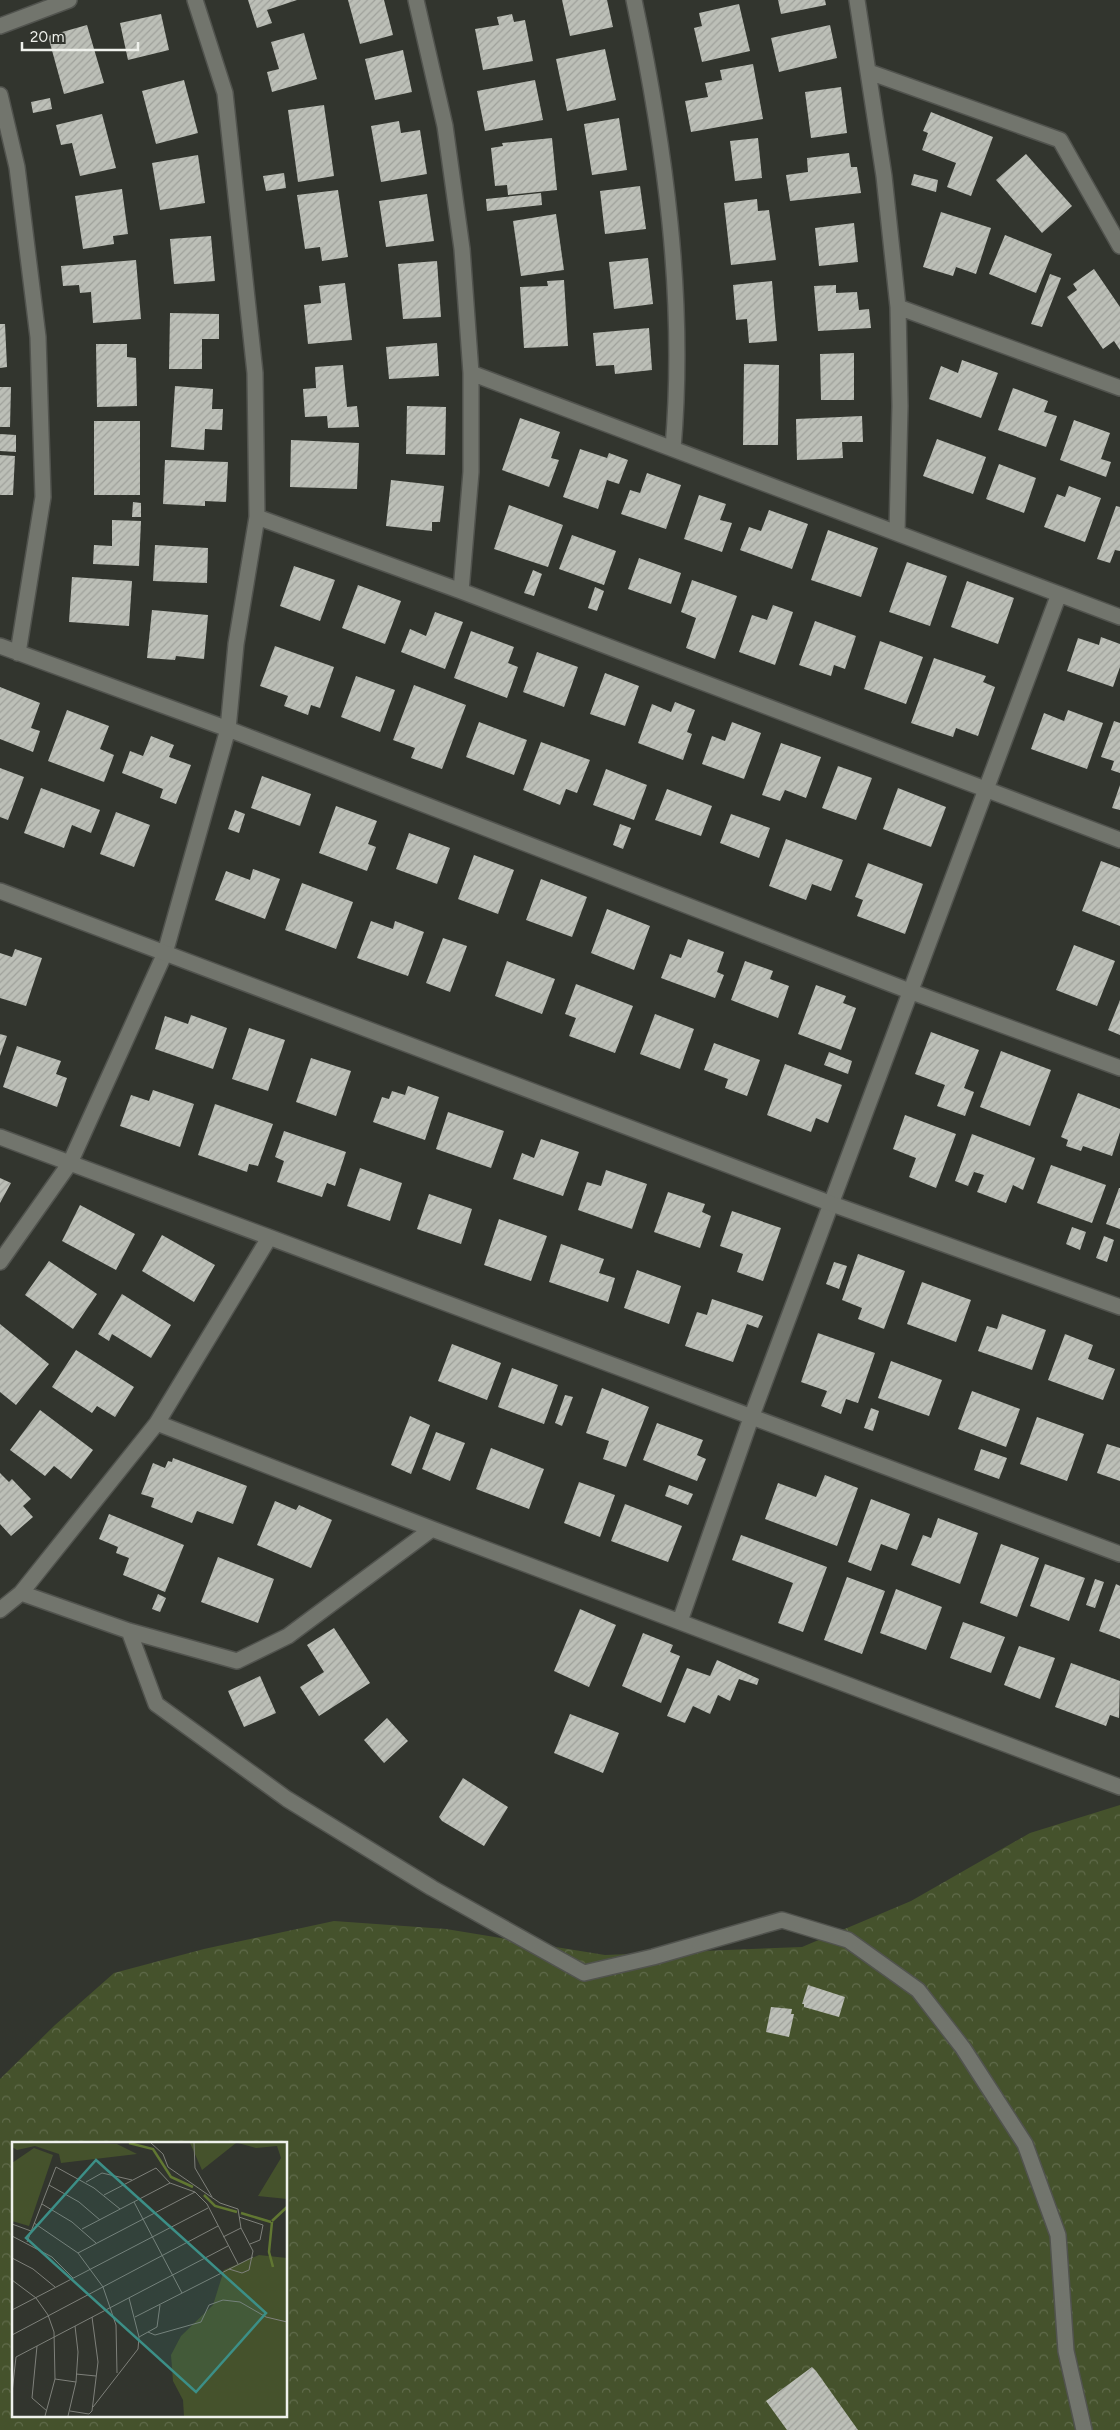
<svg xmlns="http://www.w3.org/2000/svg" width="1120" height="2430" viewBox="0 0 1120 2430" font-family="Figtree,sans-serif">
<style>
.forest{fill:url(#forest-crowns);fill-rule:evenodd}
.building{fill:url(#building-hatch)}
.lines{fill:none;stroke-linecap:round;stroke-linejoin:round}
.minor-casing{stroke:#51534e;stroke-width:18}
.tertiary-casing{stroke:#51534e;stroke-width:18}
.minor{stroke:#72756d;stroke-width:15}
.tertiary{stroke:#72756d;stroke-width:15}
.inset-river{fill:none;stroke:#617732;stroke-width:2.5}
.inset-road{fill:none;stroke:#7e807a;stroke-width:1}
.view{fill:#3c8f87;fill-opacity:0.15;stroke:#3c8f87;stroke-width:2.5}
.inset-edge{fill:none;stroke:#eff1ec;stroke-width:2.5}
</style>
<defs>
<pattern id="forest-crowns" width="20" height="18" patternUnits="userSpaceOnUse" patternTransform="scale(1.25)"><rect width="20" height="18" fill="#45522c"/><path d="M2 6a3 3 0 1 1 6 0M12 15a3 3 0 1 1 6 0" fill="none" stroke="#606b4b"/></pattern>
<pattern id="building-hatch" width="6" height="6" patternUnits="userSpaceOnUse" patternTransform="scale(1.25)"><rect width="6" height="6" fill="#bcbfb7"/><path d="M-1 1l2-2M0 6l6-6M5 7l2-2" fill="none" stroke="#9fa19b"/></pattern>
</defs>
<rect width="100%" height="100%" fill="#32352e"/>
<path class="forest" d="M1120,1805v625h-1120v-351l55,-54 59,-52 90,-24 130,-28 112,8 159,26 197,-8 109,-46 119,-68zM14,2144h272v272h-272z"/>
<path class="building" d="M248,0h49l-30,10 5,13 -15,5z
M348,0h36l9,35 -33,9z
M562,0h45l6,27 -43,9z
M778,0h47l1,5 -45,9z
M739,4l11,47 -48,11 -8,-34 8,-2 -3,-13z
M161,14l8,36 -41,10 -8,-37z
M512,14l2,8 11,-2 8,41 -50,9 -8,-41 24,-4 -2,-8z
M87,25l17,58 -40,11 -16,-58z
M830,25l7,33 -58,14 -8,-34z
M304,33l13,46 -45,13 -5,-20 12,-3 -8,-27z
M605,49l11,51 -49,11 -11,-52z
M403,50l9,42 -37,8 -10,-41z
M753,64l10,55 -72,13 -6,-31 23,-4 -3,-14 17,-3 -2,-10z
M184,80l14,53 -42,11 -14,-53z
M535,80l8,40 -58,11 -8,-40z
M841,87l6,46 -36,5 -6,-46z
M50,98l2,11 -19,4 -2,-11z
M324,105l10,71 -36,6 -10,-72z
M931,112l62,25 -22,59 -24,-9 9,-24 -34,-13 6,-17 -5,-2z
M102,114l14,54 -36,8 -8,-33 -11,2 -5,-20z
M619,118l8,52 -35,5 -8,-51z
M399,121l2,12 19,-3 7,44 -46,8 -10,-56z
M552,138l5,52 -49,5 -1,-10 -12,1 -4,-38 12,-2 -1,-3z
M758,138l4,40 -27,3 -5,-40z
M849,153l2,14h6l4,26 -71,8 -4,-26 22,-3 -1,-14z
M1026,154l46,52 -30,27 -46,-53z
M198,155l7,48 -45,7 -8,-47z
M284,173l2,15 -20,3 -3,-15z
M914,174l24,6 -2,12 -25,-7z
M640,186l6,43 -41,5 -5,-43z
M122,189l6,45 -15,2 1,8 -31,5 -8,-53z
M338,190l10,67 -26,4 -2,-14 -15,2 -8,-54z
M541,193l1,12 -55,6 -1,-12z
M427,194l7,47 -48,6 -7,-46z
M757,199l1,12 11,-1 7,50 -45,5 -7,-62z
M941,212l50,16 -15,46 -20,-7 -3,9 -30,-9z
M556,214l8,56 -43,6 -8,-55z
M854,223l4,39 -39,4 -4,-38z
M1005,235l47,19 -16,39 -47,-19z
M211,236l4,45 -41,3 -4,-45z
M648,258l5,46 -39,5 -5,-47z
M136,260l5,59 -48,4 -2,-31 -11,1 -1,-8 -16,1 -2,-20z
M437,261l4,56 -38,2 -5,-55z
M1094,269l26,38v43l-6,-9 -11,8 -36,-52 10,-7 -4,-6z
M1050,274l11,4 -19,49 -11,-3z
M564,280l4,66 -44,2 -4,-61 28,-1 -1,-5z
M772,281l5,60 -28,2 -2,-24 -11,1 -3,-35z
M345,283l7,57 -44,4 -4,-39 17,-2 -2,-17z
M836,285v8l21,-1 2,18 10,-1 2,19 -53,3 -4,-45z
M170,313l49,1v25h-17v30h-33z
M0,324h5l2,43 -7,1z
M649,328l3,42 -37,4 -1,-9 -18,1 -3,-33z
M437,343l2,33 -50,3 -3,-32z
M96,344h31v13l9,1 1,48 -40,1z
M854,353v47h-33l-1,-46z
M962,360l36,13 -17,45 -52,-19 12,-33 17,7z
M744,364l35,1 -1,80h-35z
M343,365l4,42 10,-1 2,21 -31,1 -1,-12 -22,1 -2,-28 13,-1 -1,-21z
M175,386l38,3 -1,20h11l-1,21 -17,-1 -1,21 -33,-3z
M0,387h11l-1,40h-10z
M1013,388l35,13 -4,11 13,4 -11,31 -48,-17z
M407,406l39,1 -1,48 -39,-1z
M862,416l1,26h-21l1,16 -46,2 -1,-41z
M520,418l40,14 -9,26 8,2 -10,27 -47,-17z
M1074,420l36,13 -9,26 10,3 -5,15 -46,-17z
M94,421h46v74h-46z
M0,434l16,1v17l-16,-1z
M937,439l49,18 -13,37 -50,-18z
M291,440l68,3 -2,46 -67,-2z
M580,449l27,9 2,-5 19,7 -9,24 -12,-4 -9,29 -35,-12z
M0,455l15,1 -2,39h-13z
M165,460l63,2 -2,40 -21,-1v5l-42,-2z
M999,464l37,14 -12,35 -38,-14z
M647,473l34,12 -15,44 -45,-15 9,-24 10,3z
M391,480l53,6 -4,36h-8v9l-46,-5z
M1069,486l32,12 -16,44 -41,-15 13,-33 8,3z
M699,495l27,9 -6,16 12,3 -10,29 -38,-13z
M133,502l8,1v14h-9z
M509,505l54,20 -15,42 -54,-18z
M1116,506l4,1v44l-5,-1 -5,13 -13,-4z
M769,510l39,14 -16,45 -52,-19 9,-23 12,4z
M112,520l29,1 -2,45 -46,-2 1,-19 18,1z
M828,530l50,18 -17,49 -50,-17z
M572,535l44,16 -12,34 -45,-16z
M155,545l53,3 -1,35 -54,-2z
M639,558l42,15 -10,31 -43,-15z
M907,562l40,14 -17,50 -41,-14z
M294,566l41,14 -15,41 -40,-15z
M533,570l9,4 -8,22 -10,-3z
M72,577l60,4 -3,45 -60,-4z
M692,580l45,16 -22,63 -29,-11 10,-30 -15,-6z
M967,581l47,17 -16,46 -47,-17z
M358,585l43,16 -16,43 -43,-16z
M595,587l9,4 -7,20 -9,-3z
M773,605l20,7 -18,53 -36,-13 13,-37 15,5z
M152,610l56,5 -4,44 -28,-3 -1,4 -28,-2z
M435,612l28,10 -18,47 -44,-17 9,-23 16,7z
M815,621l41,15 -11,33 -11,-4 -3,11 -32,-11z
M471,631l43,16 -6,16 10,4 -11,31 -53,-20z
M1101,637l19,7v23l-7,20 -46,-16 11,-33 21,7z
M880,641l43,16 -17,47 -42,-15z
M275,646l59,21 -14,41 -9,-3 -3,10 -24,-9 4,-10 -28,-10z
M537,652l41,15 -14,40 -41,-15z
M934,658l52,18 -3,6 12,5 -17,49 -22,-8 -3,9 -42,-14z
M605,673l34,13 -14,40 -35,-12z
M356,676l39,14 -15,42 -39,-15z
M414,685l52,20 -24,64 -31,-11 4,-10 -22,-8z
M0,687l40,16 -9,25 9,3 -7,21 -33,-13z
M675,702l20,8 -8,22 5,2 -9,26 -45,-17 14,-39 19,8z
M67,710l42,16 -9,23 14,6 -10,27 -56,-21z
M1068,710l35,13 -16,46 -56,-20 13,-36 20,8z
M1114,721l6,2v50l-9,-3 3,-9 -13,-4z
M479,722l48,18 -13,35 -48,-18z
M732,722l29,11 -17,46 -42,-15 10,-28 13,5z
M151,736l23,9 -5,12 22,8 -15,39 -16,-6 3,-9 -41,-16 8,-22 13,5z
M541,742l49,18 -13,33 -11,-4 -6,16 -37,-15z
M781,743l40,14 -15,41 -21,-8 -5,11 -18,-6z
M838,766l34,12 -16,42 -34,-12z
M0,768l24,9 -16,43 -8,-3z
M606,769l41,16 -13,35 -41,-15z
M262,776l49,18 -11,32 -49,-18z
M1120,785v25l-8,-2z
M41,788l59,22 -9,23 -19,-8 -8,23 -40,-15z
M898,788l48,19 -15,40 -48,-18z
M667,789l45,17 -11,30 -46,-16z
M336,806l41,15 -9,23 8,3 -9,24 -48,-18z
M235,810l10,4 -6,19 -11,-4z
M116,812l34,13 -16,42 -34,-13z
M731,814l39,14 -11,30 -39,-15z
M620,824l11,4 -8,21 -10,-4z
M409,833l41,15 -13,36 -41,-15z
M786,839l57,21 -12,31 -19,-7 -6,16 -37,-14z
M474,855l40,15 -16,44 -40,-15z
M1101,861l19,7v58l-38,-15z
M868,863l55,21 -18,50 -48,-18 6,-16 -8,-3z
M253,869l27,10 -15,40 -50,-19 11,-29 24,9z
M541,879l46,18 -15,40 -46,-17z
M302,883l51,19 -17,47 -51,-19z
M607,909l43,17 -16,44 -43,-17z
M371,921l22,8 2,-8 29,11 -16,44 -51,-18z
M443,938l24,8 -17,46 -24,-9z
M688,939l36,13 -7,20 7,3 -9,23 -54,-20 9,-24 11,4z
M1074,945l41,16 -18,45 -41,-16z
M15,949l27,9 -16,48 -26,-8v-45l12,4z
M507,961l48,18 -13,35 -47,-18z
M745,961l28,10 -3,8 19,7 -11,32 -47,-18z
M576,984l57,22 -18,47 -46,-17 7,-18 -11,-4z
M816,985l30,11 -3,7 13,5 -15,42 -43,-16z
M1120,1000v35l-12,-5z
M655,1014l39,15 -14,40 -40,-15z
M191,1015l36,13 -14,41 -58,-20 10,-33 23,8z
M249,1028l36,12 -17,51 -36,-12z
M931,1032l48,18 -15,38 10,4 -9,24 -28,-10 8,-21 -30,-11z
M0,1034l7,2 -7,20z
M714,1043l46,17 -13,36 -22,-8 3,-9 -24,-9z
M17,1046l44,15 -5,13 11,4 -10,29 -54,-20z
M1001,1051l50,19 -21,56 -50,-19z
M829,1052l23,9 -4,13 -24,-9z
M311,1058l40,13 -15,45 -40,-14z
M785,1064l57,21 -14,38 -12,-5 -5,14 -44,-17z
M408,1086l31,11 -14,43 -52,-18 9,-25 7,2 3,-8 13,4z
M153,1090l41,14 -14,43 -60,-21 11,-31 18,6z
M1078,1093l42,16v23l-8,24 -29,-10 -2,5 -15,-5 2,-6 -7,-3z
M215,1104l58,20 -15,42 -9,-2 -2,8 -49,-17z
M448,1112l56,19 -13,37 -55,-19z
M905,1115l51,19 -20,54 -27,-11 7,-19 -23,-9z
M284,1131l62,21 -11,34 -8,-3 -5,14 -45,-15 7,-21 -9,-4z
M972,1134l63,24 -12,32 -10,-5 -7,18 -29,-11 7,-17 -10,-3 -6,14 -13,-5z
M541,1139l38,13 -16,44 -50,-17 9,-26 12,5z
M1051,1165l55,20 -14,38 -55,-20z
M360,1168l42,15 -12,38 -43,-15z
M606,1170l41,14 -15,45 -54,-19 9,-28 14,4z
M0,1178l11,5 -11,20z
M1119,1188h1v41l-14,-5z
M668,1192l37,12 -3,8 9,4 -11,32 -46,-16z
M429,1194l43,15 -11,35 -44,-15z
M80,1205l55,29 -19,36 -54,-29z
M732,1211l49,17 -18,53 -26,-9 6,-18 -23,-8z
M499,1219l48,17 -16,45 -47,-16z
M1072,1227l14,5 -6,18 -14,-6z
M162,1235l53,30 -21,37 -52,-31z
M1104,1236l10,4 -7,22 -11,-4z
M561,1244l43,15 -5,14 16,5 -7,24 -59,-20z
M858,1254l47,17 -21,58 -26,-10 4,-11 -20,-8z
M49,1261l48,33 -24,35 -48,-34z
M834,1262l13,4 -8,23 -13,-5z
M637,1270l44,16 -12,38 -45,-16z
M922,1282l49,18 -15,42 -49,-18z
M122,1294l49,31 -20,33 -39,-24 -3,7 -11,-7z
M712,1299l51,17 -5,12 -11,-4 -14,38 -48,-16 12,-34 10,3z
M1002,1314l44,16 -14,40 -54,-19 9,-25 10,3z
M0,1324l49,40 -33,41 -16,-13z
M818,1333l57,20 -17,50 -12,-4 -5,15 -20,-8 6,-15 -26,-9z
M1065,1334l28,11 -5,14 27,10 -12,31 -55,-20z
M452,1344l49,19 -14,37 -49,-19z
M76,1350l58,37 -19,30 -18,-11 -5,7 -40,-26z
M891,1361l51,19 -13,36 -51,-18z
M512,1368l46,17 -14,39 -46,-17z
M602,1388l47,19 -23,60 -23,-8 6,-18 -23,-8z
M972,1391l48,18 -14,38 -48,-18z
M565,1395l8,2 -11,29 -7,-3z
M871,1408l8,3 -6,20 -9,-3z
M40,1410l53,40 -22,29 -17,-13 -9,10 -35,-26z
M410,1416l20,9 -19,49 -20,-9z
M1037,1417l47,17 -17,47 -47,-17z
M657,1423l46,17 -6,15 9,4 -9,22 -54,-21z
M436,1432l29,11 -15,38 -28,-12z
M1107,1444l13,4v33l-23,-8z
M491,1448l53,21 -15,40 -53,-20z
M981,1449l26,9 -8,21 -25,-9z
M173,1458l74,28 -14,38 -36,-13 -5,12 -41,-16 3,-9 -13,-4 12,-31 12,5 3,-7 4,1z
M0,1473l9,9 3,-3 19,20 -8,7 10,11 -22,19 -11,-12z
M825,1475l33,13 -21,58 -72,-27 13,-36 38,14z
M579,1482l36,13 -15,42 -36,-14z
M669,1485l24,9 -5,11 -23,-9z
M871,1499l39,15 -13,36 -16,-6 -10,27 -23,-9z
M275,1501l21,9 3,-5 33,15 -21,48 -54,-23z
M625,1504l57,22 -14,36 -57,-21z
M109,1514l75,31 -19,47 -42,-17 6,-17 -13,-5 2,-6 -19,-8z
M938,1518l40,15 -18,51 -49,-19 12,-30 8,3z
M741,1535l86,32 -24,65 -25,-9 15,-40 -61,-23z
M1001,1544l38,14 -22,59 -37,-14z
M218,1557l56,22 -16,44 -57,-21z
M1045,1564l40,14 -16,43 -39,-15z
M847,1577l38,14 -23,63 -38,-14z
M1095,1579l9,3 -9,26 -9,-3z
M1116,1584l4,2v53l-21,-8z
M896,1589l46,18 -16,43 -46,-17z
M158,1594l8,4 -6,14 -8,-3z
M580,1609l36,16 -27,62 -35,-16z
M963,1622l42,15 -14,36 -41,-15z
M334,1628l36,55 -51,33 -19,-29 24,-15 -17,-27z
M643,1633l30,12 -3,7 10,4 -19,47 -39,-17z
M1019,1646l36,12 -15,41 -36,-14z
M717,1660l42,19 -2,6 -18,-6 -9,22 -12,-6 -8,19 -17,-8 -8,17 -18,-7 20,-48 23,8z
M1071,1663l49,18 -1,37 -9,-3 -4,11 -51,-19z
M260,1676l16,37 -32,14 -16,-36z
M570,1714l49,19 -16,40 -49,-20z
M387,1718l21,23 -24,22 -20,-23z
M463,1778l45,29 -24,39 -42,-25 -3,-4z
M808,1985l37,12 -6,20 -35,-10v-3h-2z
M771,2007l21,2 -1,5h3l-5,23 -23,-5z
M812,2367l4,4 42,59h-71l-21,-29z"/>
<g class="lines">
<g class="minor-casing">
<path id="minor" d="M416,0l29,126 17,123 9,124v99l-10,119
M634,0c31,147 52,298 39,448
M857,0l27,176 14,131 2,99 -3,126
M0,26l69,-26
M869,72l191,68 60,106
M0,95l17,72 21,170 5,160 -25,156
M898,307l222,81
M471,373l649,244
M257,517l204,74 659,249
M0,646l228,83 684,263 208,76
M0,1137l1120,417
M0,1262l70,-99 95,-210 63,-224 8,-85 21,-127 -2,-144 -30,-280 -30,-93
M157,1423l275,106 688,258
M21,1593l108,38 108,30 51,-25 144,-107
M0,1610l21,-17 136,-170 112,-185
M680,1621l71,-203 308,-824
M129,1631l27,73 131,95 145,89 152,85 69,-16 129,-37 66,20 70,50 45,58 62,96 33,91 8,116 18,79"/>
</g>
<g class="tertiary-casing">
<path id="tertiary" d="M0,891l832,313 288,103"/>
</g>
<use href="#minor" class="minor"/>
<use href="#tertiary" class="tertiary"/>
</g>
<g transform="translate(12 2142)">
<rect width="275" height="275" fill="#32352e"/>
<path d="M22,6l19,7 -24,71 -17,-5v-58z" fill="#45522c"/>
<path d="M0,1l105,1 20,10 -76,9 -2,-9 -24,-8 -18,4 -5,-3zM178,1h46l-34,27zM226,1h49v56l-29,-3 23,-38 -4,-12 -21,2zM247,113l28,3v158h-103l-1,-16 -10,-19 -2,-26 10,-19 32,-31 11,-35z" fill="#45522c"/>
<path class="inset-river" d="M117,1l24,6 18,28 22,10M192,53l11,11 22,6M229,71l30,9M260,79l15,-14M260,80l-3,30 4,15"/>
<path class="inset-road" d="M139,1l12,11 5,13 52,36 18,6 3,19M182,1l1,25 17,29M74,40l16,-9 30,7M37,43l30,17 21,18M92,53l52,-27 14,15 25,9 12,12 31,60M122,60l48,91M30,62l30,18 24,21M227,75l24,8 -3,15 -10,4M22,81l44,30 25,34 13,38 1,48M0,82l19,7M70,87l88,-46M0,94l40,21 21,21M211,95l18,-9 12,23 -4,19 -7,3 -13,-4M15,100l29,-75 38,21 26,21M66,111l117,-61M0,116l21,11 22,18M0,138l24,18 12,17 6,17 1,47 -10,37M0,168l196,-102M123,175l118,-60M136,190l7,3 46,-13 8,-17 14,-5 17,2 26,15 21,5M0,193l206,-109M127,195l18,-10 3,-22M25,204l-5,52 15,13M64,232l20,2M43,237l21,3M0,251l4,-36 212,-111M81,265l45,-58 1,-12 -10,-39M58,269l19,3 3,-3 6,-49 -6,-45M56,274l8,-34 2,-30 -3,-26"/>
<path class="view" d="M84,18l170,153 -70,79 -170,-154z"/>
<rect width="275" height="275" class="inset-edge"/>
</g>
<path d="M22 42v8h116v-8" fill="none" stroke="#eff1ec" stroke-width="2.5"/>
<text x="30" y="42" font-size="15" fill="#eff1ec" stroke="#32352e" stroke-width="4" paint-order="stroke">20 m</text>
</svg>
